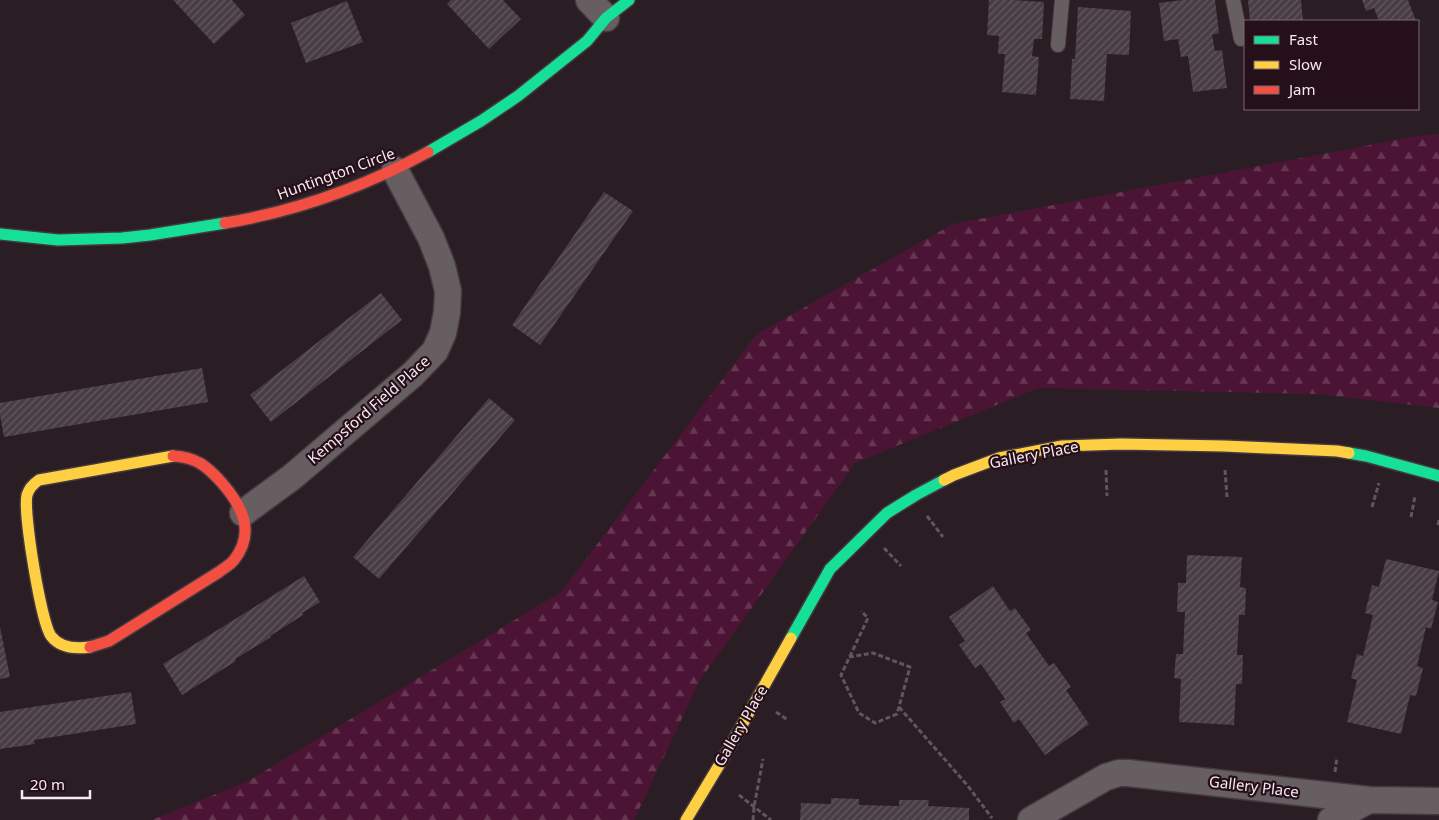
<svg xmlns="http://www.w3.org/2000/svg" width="1439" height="820" viewBox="0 0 1439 820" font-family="'Noto Sans',sans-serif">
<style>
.forest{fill:url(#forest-firs)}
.building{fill:url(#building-hatch)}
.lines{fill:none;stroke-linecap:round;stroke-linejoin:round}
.lane-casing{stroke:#44393e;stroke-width:16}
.street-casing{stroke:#44393e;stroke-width:29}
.fast-casing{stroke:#44393e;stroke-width:14}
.slow-casing{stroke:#44393e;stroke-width:14}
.jam-casing{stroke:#44393e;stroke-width:14}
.path{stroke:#60565b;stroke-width:3;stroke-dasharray:5 2.5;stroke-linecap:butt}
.lane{stroke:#675e62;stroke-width:14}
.street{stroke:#675e62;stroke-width:26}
.fast{stroke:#16e098;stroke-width:11}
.slow{stroke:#ffcf43;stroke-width:11}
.jam{stroke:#f24e42;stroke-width:11}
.labels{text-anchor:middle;stroke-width:4.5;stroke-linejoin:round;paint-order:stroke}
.street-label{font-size:15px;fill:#f8e8ef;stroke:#25101a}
</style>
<defs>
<pattern id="forest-firs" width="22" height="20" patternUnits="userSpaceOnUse" patternTransform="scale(1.25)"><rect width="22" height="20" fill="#4b1434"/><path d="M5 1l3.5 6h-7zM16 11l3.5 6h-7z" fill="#663652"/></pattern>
<pattern id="building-hatch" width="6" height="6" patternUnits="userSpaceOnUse" patternTransform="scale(1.25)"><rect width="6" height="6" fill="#483d42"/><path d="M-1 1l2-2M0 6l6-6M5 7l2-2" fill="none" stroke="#63595e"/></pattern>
</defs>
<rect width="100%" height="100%" fill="#2a1e24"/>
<path class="forest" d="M1439,134v274l-123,-14 -278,-6 -183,75 -155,217 -66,140h-482l96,-39 313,-189 196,-258 196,-110 464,-88z"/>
<path class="building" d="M173,0h59l13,15 -31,29z
M451,0h52l18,19 -32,30 -42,-45z
M989,0h24l31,2 -2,37h-8l-2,17 7,1 -3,38 -34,-3 3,-38h-7l1,-18 -12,-1z
M1183,0h32l4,33 -7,2 3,16 7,-1 5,38 -34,4 -5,-36 -7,1 -3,-18 -14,2 -5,-38z
M1248,0h53l2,21h-53z
M1362,0h46l8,21h-37l-5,-13 -8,3z
M347,1l16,41 -57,21 -15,-40z
M1078,7l53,4 -2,44 -22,-1 -3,47 -34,-2 2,-40h3z
M604,192l29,19 -93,134 -28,-20z
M381,293l21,27 -131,102 -21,-27z
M202,368l6,34 -204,35 -4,-22v-12z
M489,398l26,22 -136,159 -26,-22z
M1187,555l55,2 -2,30 6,1 -1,27h-6l-2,40h6l-1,29h-6l-2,41 -55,-3 2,-43 -7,-1 2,-24h7l2,-42h-8l1,-29h8z
M1386,559l53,12 -7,29 6,2 -7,27 -5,-2 -9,39 6,2 -7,28 -6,-1 -9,39 -54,-12 10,-42 -6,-2 6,-24 6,2 10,-41 -8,-2 7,-28 7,2z
M304,576l16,26 -18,11 1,2 -33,21 1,1 -36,22 1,2 -54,34 -19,-31z
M993,586l17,25 5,-3 16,22 -5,3 23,33 5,-3 17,24 -5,3 23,34 -44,31 -26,-36 -5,4 -14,-21 5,-3 -24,-35 -6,4 -16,-23 6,-4 -16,-24z
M0,627l10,50 -10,2z
M131,692l5,32 -102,16 1,4 -35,5v-37z
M831,798l28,1v6l40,1v-6h30l-1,6 41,2v12h-169l1,-17 30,1z"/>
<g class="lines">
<g class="lane-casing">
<path id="lane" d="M1233,0l8,39
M1058,45l4,-45"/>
</g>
<g class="street-casing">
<path id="street" d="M589,0l17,18
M243,513l49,-36 121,-103 22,-23 8,-18 4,-21 1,-21 -6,-25 -11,-28 -36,-68
M1031,820l75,-43 13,-4h9l241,27 70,1
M1331,820l38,-20"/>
</g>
<g class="fast-casing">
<path id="fast" d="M428,152l53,-31 37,-25 69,-55 19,-23 23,-18
M0,234l58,6 64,-2 28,-3 75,-12
M1349,453l17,3 73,20
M791,638l39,-69 57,-56 29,-18 28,-15"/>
</g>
<g class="slow-casing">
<path id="slow" d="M944,480l10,-5 45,-17 63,-12 59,-2 103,2 113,5 12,2
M90,647c-14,2 -30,1 -39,-11 -10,-14 -28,-124 -24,-141 2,-7 6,-11 12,-15l134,-24
M686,820l38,-63 67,-119"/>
</g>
<g class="jam-casing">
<path id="jam" d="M225,223c72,-12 139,-36 203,-71
M90,647l19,-6 110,-69c5,-4 11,-7 15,-12 22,-28 8,-54 -12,-77 -15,-17 -26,-26 -49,-27"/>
</g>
<path class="path" d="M1106,470l1,26
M1225,470l2,27
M1372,507l7,-24
M927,516l16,21
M1411,517l4,-21
M1438,525l1,-5
M884,548l17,18
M849,657l24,-4 37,14 -13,47 -22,9 -16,-10 -18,-38 27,-57 -7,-7
M899,707l69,79 24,32
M776,712l12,8
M1335,772l2,-15
M739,795l32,25
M753,820l1,-13 9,-48"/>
<use href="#lane" class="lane"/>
<use href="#street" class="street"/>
<use href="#fast" class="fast"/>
<use href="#slow" class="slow"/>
<use href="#jam" class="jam"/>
</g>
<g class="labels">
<g class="street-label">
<text transform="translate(336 174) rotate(-20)" y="5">Huntington Circle</text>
<text transform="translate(369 410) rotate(-41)" y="5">Kempsford Field Place</text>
<text transform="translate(1034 455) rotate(-11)" y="5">Gallery Place</text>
<text transform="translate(741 726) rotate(-60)" y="5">Gallery Place</text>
<text transform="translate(1254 787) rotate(7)" y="5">Gallery Place</text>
</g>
</g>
<rect x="1244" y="20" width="175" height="90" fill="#25101a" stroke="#79666f"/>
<rect x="1254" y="36" width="25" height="8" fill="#16e098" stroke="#79666f"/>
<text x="1289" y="45" font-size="15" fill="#f8e8ef">Fast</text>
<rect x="1254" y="61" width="25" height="8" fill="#ffcf43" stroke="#79666f"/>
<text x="1289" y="70" font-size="15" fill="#f8e8ef">Slow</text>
<rect x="1254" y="86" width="25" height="8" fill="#f24e42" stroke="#79666f"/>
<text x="1289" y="95" font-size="15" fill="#f8e8ef">Jam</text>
<path d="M22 790v8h68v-8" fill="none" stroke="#f8e8ef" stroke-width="2.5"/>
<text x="30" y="790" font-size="15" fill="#f8e8ef" stroke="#25101a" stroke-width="4" paint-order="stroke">20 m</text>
</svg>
